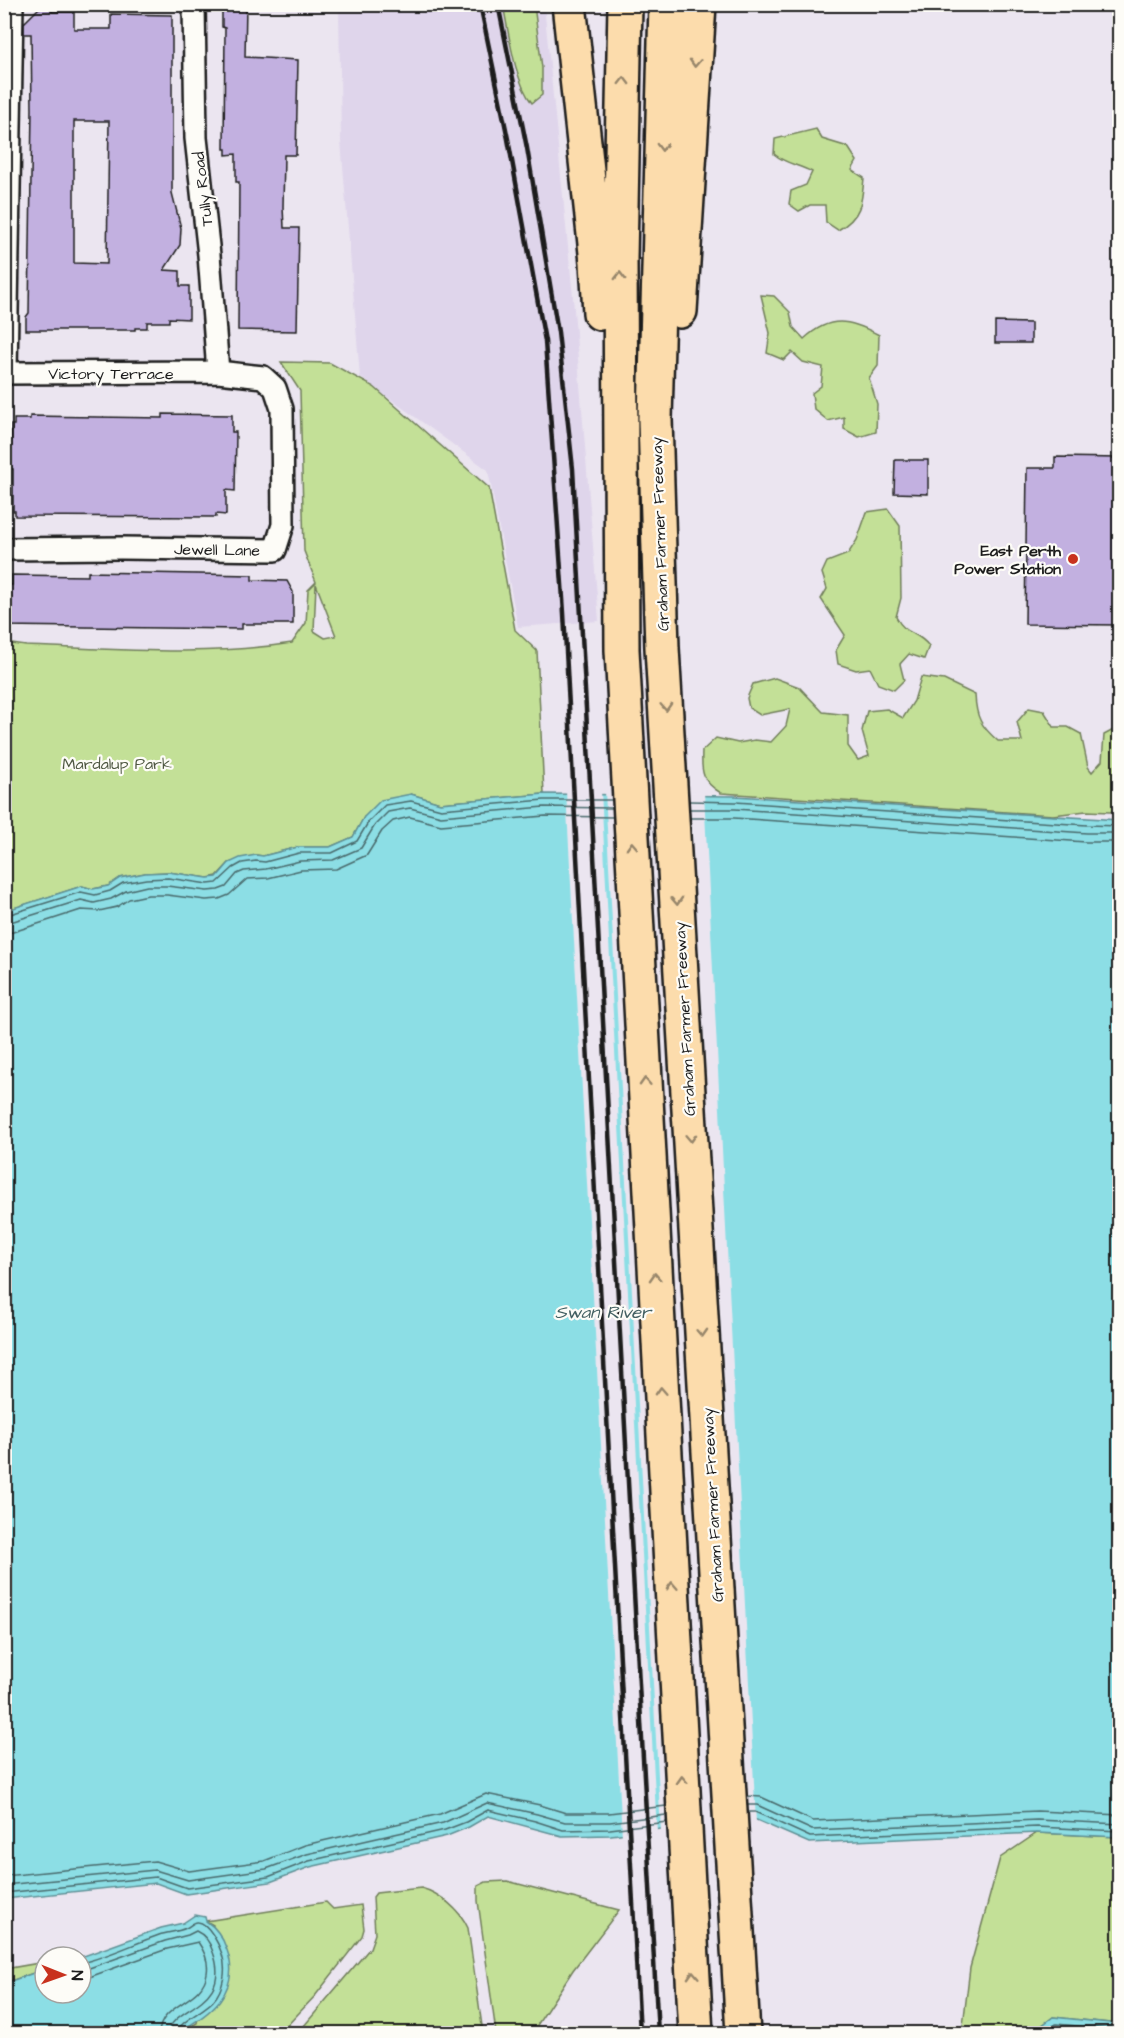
<svg xmlns="http://www.w3.org/2000/svg" width="1124" height="2038" viewBox="0 0 1124 2038" font-family="'Architects Daughter',sans-serif">
<style>
.built{fill:#dfd5eb}
.green{fill:#c3e097;stroke:#707e5a;stroke-width:1.5;fill-rule:evenodd}
.water{fill:#8cdee5;stroke:#5f9095;stroke-width:1.5}
.pier{fill:#ebe5f0}
.lines{fill:none;stroke-linecap:round;stroke-linejoin:round}
.shore{stroke:#496a6c;stroke-width:1.5}
.building{fill:#c2b0e0;stroke:#1c1c1c;stroke-width:1.5;fill-rule:evenodd}
.street-casing{stroke:#1c1c1c;stroke-width:26}
.highway-casing{stroke:#1c1c1c;stroke-width:38}
.street{stroke:#fdfcf7;stroke-width:21}
.highway{stroke:#fcdcac;stroke-width:33}
.rail{stroke:#1c1c1c;stroke-width:4.5}
.oneway{stroke:#97866b}
.poi-dot{fill:#c8321e;stroke:#fdfcf7;stroke-width:2}
.labels{text-anchor:middle;stroke-width:4.5;stroke-linejoin:round;paint-order:stroke}
.street-label{font-size:16px;fill:#1c1c1c;stroke:#fdfcf7}
.poi-label{font-size:16px;font-weight:bold;fill:#1c1c1c;stroke:#fdfcf7;text-anchor:end}
.park-label{font-size:16px;fill:#4e5741;stroke:#fdfcf7}
.water-label{font-size:18px;font-style:italic;fill:#436062;stroke:#fdfcf7}
</style>
<rect width="100%" height="100%" fill="#ebe5f0"/>
<filter id="ink" filterUnits="userSpaceOnUse"><feTurbulence type="fractalNoise" baseFrequency=".0167" numOctaves="2"/><feDisplacementMap in="SourceGraphic" scale="12" xChannelSelector="R" yChannelSelector="G"/><feConvolveMatrix kernelMatrix="1 2 1 2 8 2 1 2 1" color-interpolation-filters="sRGB"/></filter>
<g filter="url(#ink)">
<path class="built" d="M339,5h205l29,292 26,324 -81,6 -30,-157 -128,-93 -19,-236z"/>
<path class="green" d="M503,5h31l8,63v27l-10,8c-18,-23 -23,-70 -29,-98z
M816,129l6,10 26,8 9,14 -5,9 12,8c-2,25 -3,39 -26,52l-12,-8 -1,-17h-15l-11,6 -10,-7 2,-13 15,-6 6,-13c-14,-8 -25,-7 -38,-18l1,-15z
M761,295l13,1 16,16 3,15 11,12c26,-24 45,-20 75,-4l-1,31 -9,12 8,26 -1,28 -17,5 -15,-8v-12l-16,4 -14,-12 -2,-16 9,-7 2,-19 -20,-5 -11,-10 -8,8 -17,-7 3,-20z
M281,362l49,1 44,24 115,101 26,142 22,21 7,143 -104,9 -29,-9 -47,23 -11,20 -23,10h-32l-35,9 -7,-1 -27,8 -12,13 -9,2 -40,-6 -23,1 -25,5 -12,8 -15,3 -11,-3 -77,25 -1,-265 3,-1 -2,-2 21,3c88,3 178,11 266,-3l14,-20 2,-33 8,-8 -12,-31 -4,-160zM316,584l20,52 -11,2 -11,-7z
M888,509l12,17 1,72 -5,19c10,19 20,13 33,29l-5,13 -15,-5 -9,10 4,16 -10,10 -16,-6 -8,-16 -14,2 -18,-6 -2,-14 9,-15 -24,-36 6,-10 -5,-16 5,-11 21,-8 9,-14 10,-28z
M921,677l23,3 31,15c1,23 6,31 23,46h24l-5,-19 12,-14 15,3 10,16h14l13,7 7,33 4,5 10,-11 2,-26 15,-8v82l-9,3 -24,-1 -33,4 -332,-22c-19,-11 -20,-21 -19,-42l14,-13 22,5 17,-3 16,2 15,-16 4,-17 -30,6 -11,-7 -2,-10 6,-14 22,-6 24,9 24,25 25,3v31l10,14 11,-4 -7,-25 5,-20 20,-2 16,9 11,-17z
M1037,1833l82,4v187l-66,-7 -21,16 -70,1 8,-66 30,-110z
M507,1881l112,29 -46,60 -41,63h-36l-18,-132v-15l8,-4z
M421,1888c19,5 39,22 47,40l15,105h-185l72,-85 5,-14 -2,-37 3,-4z
M326,1902l7,7 28,-4 3,24 -2,7 -47,60 -35,37 -103,1 20,-11 16,-98 -7,-4z
M45,1962v7l-40,14v-14z"/>
<path class="water" d="M411,794l29,9 104,-9 191,2 384,24v1017l-82,-4 -228,10 -57,-25 -141,17 -49,1 -74,-20 -19,11 -22,9 -137,31 -40,15 -84,12 -30,-11 -151,16 -1,-988 78,-25 11,3 15,-3 12,-8 25,-5 23,-1 40,6 9,-1 12,-14 11,-5 16,-3 7,1 35,-9h32l23,-10 11,-20 17,-17z
M195,1915l10,2 1,4c11,7 17,17 21,29 15,42 -18,65 -50,83h-172v-50l40,-14v24h36v-36l80,-29 22,-5z
M1053,2017l66,7v9h-87z"/>
<path class="pier" d="M566,791h35l56,1042 -35,4z
M605,791l99,1 52,1031 -5,-2 -90,11z"/>
<g class="lines">
<path class="shore" d="M689,801l46,1 352,23 33,1
M689,809h46l352,24h33
M690,818h44l352,24h34
M4,916l77,-24 14,3 15,-4 13,-8 23,-4 22,-1 40,6 9,-1 16,-15 9,-5 14,-2 9,1 34,-9h33l25,-12 12,-20 16,-16 26,-4 30,8 103,-9h68
M4,924l77,-24 13,3 17,-4 15,-8 21,-5h20l40,5 11,-1 8,-3 11,-13 7,-3 22,-2 34,-8 33,-1 28,-12 14,-23 13,-13 22,-4 31,8 103,-9 68,1
M4,933l9,-1 68,-22 18,1 18,-4 12,-8 19,-4h19l39,5 13,-1 10,-4 18,-16 21,-1 33,-8 35,-1 31,-14 15,-24 11,-10 17,-4 31,8 104,-9 68,1
M747,1796l14,1 52,24 224,-10 83,4
M748,1805h9l55,25 225,-10 83,4
M748,1812h7l55,25 227,-10 83,4
M4,1876l151,-15 34,10 75,-10 41,-16 135,-31 46,-20 54,11 26,8h43l57,-7
M4,1885l151,-15 33,10 78,-11 41,-15 136,-31 44,-20 50,11 28,8h45l56,-7
M4,1893l152,-16 31,11 81,-11 41,-16 136,-31 21,-8 22,-12 47,11 28,9 47,-1 57,-7
M81,1963c26,-6 52,-19 78,-28 9,-3 19,-3 27,-7 3,-1 8,-7 12,-6 11,1 21,23 24,32 5,15 2,35 -9,47 -9,10 -36,22 -37,33
M81,1971l84,-30 23,-6 8,-4c9,4 14,11 17,21 20,55 -43,54 -45,82
M81,1980l86,-31 31,-7c7,10 11,20 9,31 -4,30 -47,30 -48,61
M1042,2034l14,-10 64,6"/>
</g>
<path class="building" d="M222,5h24l-1,52 53,3 -2,95h-12l-1,52 1,21h15l-2,103 -59,-1 1,-148h-3v-28l-10,1v-6h-2l1,-121 -3,-1z
M39,8l13,1v3h22v17h37v-15l61,1v178l9,35 -1,17 -16,25 16,1v15h9v33l-20,-1v4h-22v6h-12v2h-109v-13l3,-4 3,-204 -1,-75h-7v-11zM74,121h35l-2,143 -33,-1z
M995,322l36,1v20h-36z
M163,414l69,1v17h4l-1,59 -9,-1v25l-10,-1v3l-201,-1v-5h-2v-42h-3l1,-44h3v-6h16v-3l133,2z
M1055,457l64,1v167l-94,-1 2,-156h28z
M895,460h33v34l-34,-1z
M88,572l164,3v5l35,1 6,11v32h-51v5l-238,-3v-41h8v-10l76,1z"/>
<g class="lines">
<g class="street-casing">
<path id="street" d="M194,4l2,134 13,117 9,117
M4,373l214,-1 45,5 12,11 7,21 1,116 -8,25 -154,-2 -117,1
M6,373l6,-369"/>
</g>
<g class="highway-casing">
<path id="highway" d="M569,4l28,258 3,51
M625,4l-5,254 2,392 74,1384
M666,4l-11,415 7,229 81,1386
M680,311l19,-307"/>
</g>
<use href="#street" class="street"/>
<use href="#highway" class="highway"/>
<path class="rail" d="M480,4l28,135 37,202 19,272 76,1421
M498,4l29,144 31,184 15,137 85,1565"/>
</g>
<defs><path id="oneway-chevron" d="M-2-3.5L2.5 0L-2 3.5" fill="none" stroke-width="1.6" stroke-linecap="round" stroke-linejoin="round" transform="scale(1.5)"/></defs>
<g class="oneway">
<use href="#oneway-chevron" transform="translate(695 63) rotate(93)"/>
<use href="#oneway-chevron" transform="translate(624 81) rotate(-89)"/>
<use href="#oneway-chevron" transform="translate(662 147) rotate(91)"/>
<use href="#oneway-chevron" transform="translate(620 276) rotate(-90)"/>
<use href="#oneway-chevron" transform="translate(666 707) rotate(87)"/>
<use href="#oneway-chevron" transform="translate(632 846) rotate(-93)"/>
<use href="#oneway-chevron" transform="translate(677 901) rotate(87)"/>
<use href="#oneway-chevron" transform="translate(645 1082) rotate(-93)"/>
<use href="#oneway-chevron" transform="translate(691 1138) rotate(87)"/>
<use href="#oneway-chevron" transform="translate(655 1277) rotate(-93)"/>
<use href="#oneway-chevron" transform="translate(702 1333) rotate(87)"/>
<use href="#oneway-chevron" transform="translate(661 1391) rotate(-93)"/>
<use href="#oneway-chevron" transform="translate(672 1586) rotate(-93)"/>
<use href="#oneway-chevron" transform="translate(682 1780) rotate(-93)"/>
<use href="#oneway-chevron" transform="translate(693 1975) rotate(-93)"/>
</g>
</g>
<circle class="poi-dot" cx="1073" cy="559" r="6"/>
<g class="labels">
<g class="street-label">
<text transform="translate(202 189) rotate(-97)" y="6">Tully Road</text>
<text x="111" y="379">Victory Terrace</text>
<text transform="translate(659 534) rotate(-92)" y="6">Graham Farmer Freeway</text>
<text transform="translate(217 549) rotate(1)" y="6">Jewell Lane</text>
<text transform="translate(684 1019) rotate(-93)" y="6">Graham Farmer Freeway</text>
<text transform="translate(712 1505) rotate(-93)" y="6">Graham Farmer Freeway</text>
</g>
<g class="poi-label">
<text x="1061" y="556">East Perth<tspan x="1061" dy="18">Power Station</tspan></text>
</g>
<g class="park-label">
<text x="117" y="769">Mardalup Park</text>
</g>
<g class="water-label">
<text x="603" y="1318">Swan River</text>
</g>
</g>
<rect width="1124" height="2038" fill="none" stroke="#fdfcf7" stroke-width="24"/>
<rect x="12" y="12" width="1100" height="2014" fill="none" stroke="#1c1c1c" stroke-width="2" filter="url(#ink)"/>
<g transform="translate(63 1975) rotate(91)"><circle r="28" fill="#fdfcf7" stroke="#a3a29f" stroke-width="1.5"/>
<path d="M0-4.5L10 22L0 15L-10 22Z" fill="#c8321e"/>
<text y="-9" font-size="16" font-weight="bold" text-anchor="middle" fill="#1c1c1c">N</text>
</g>
</svg>
